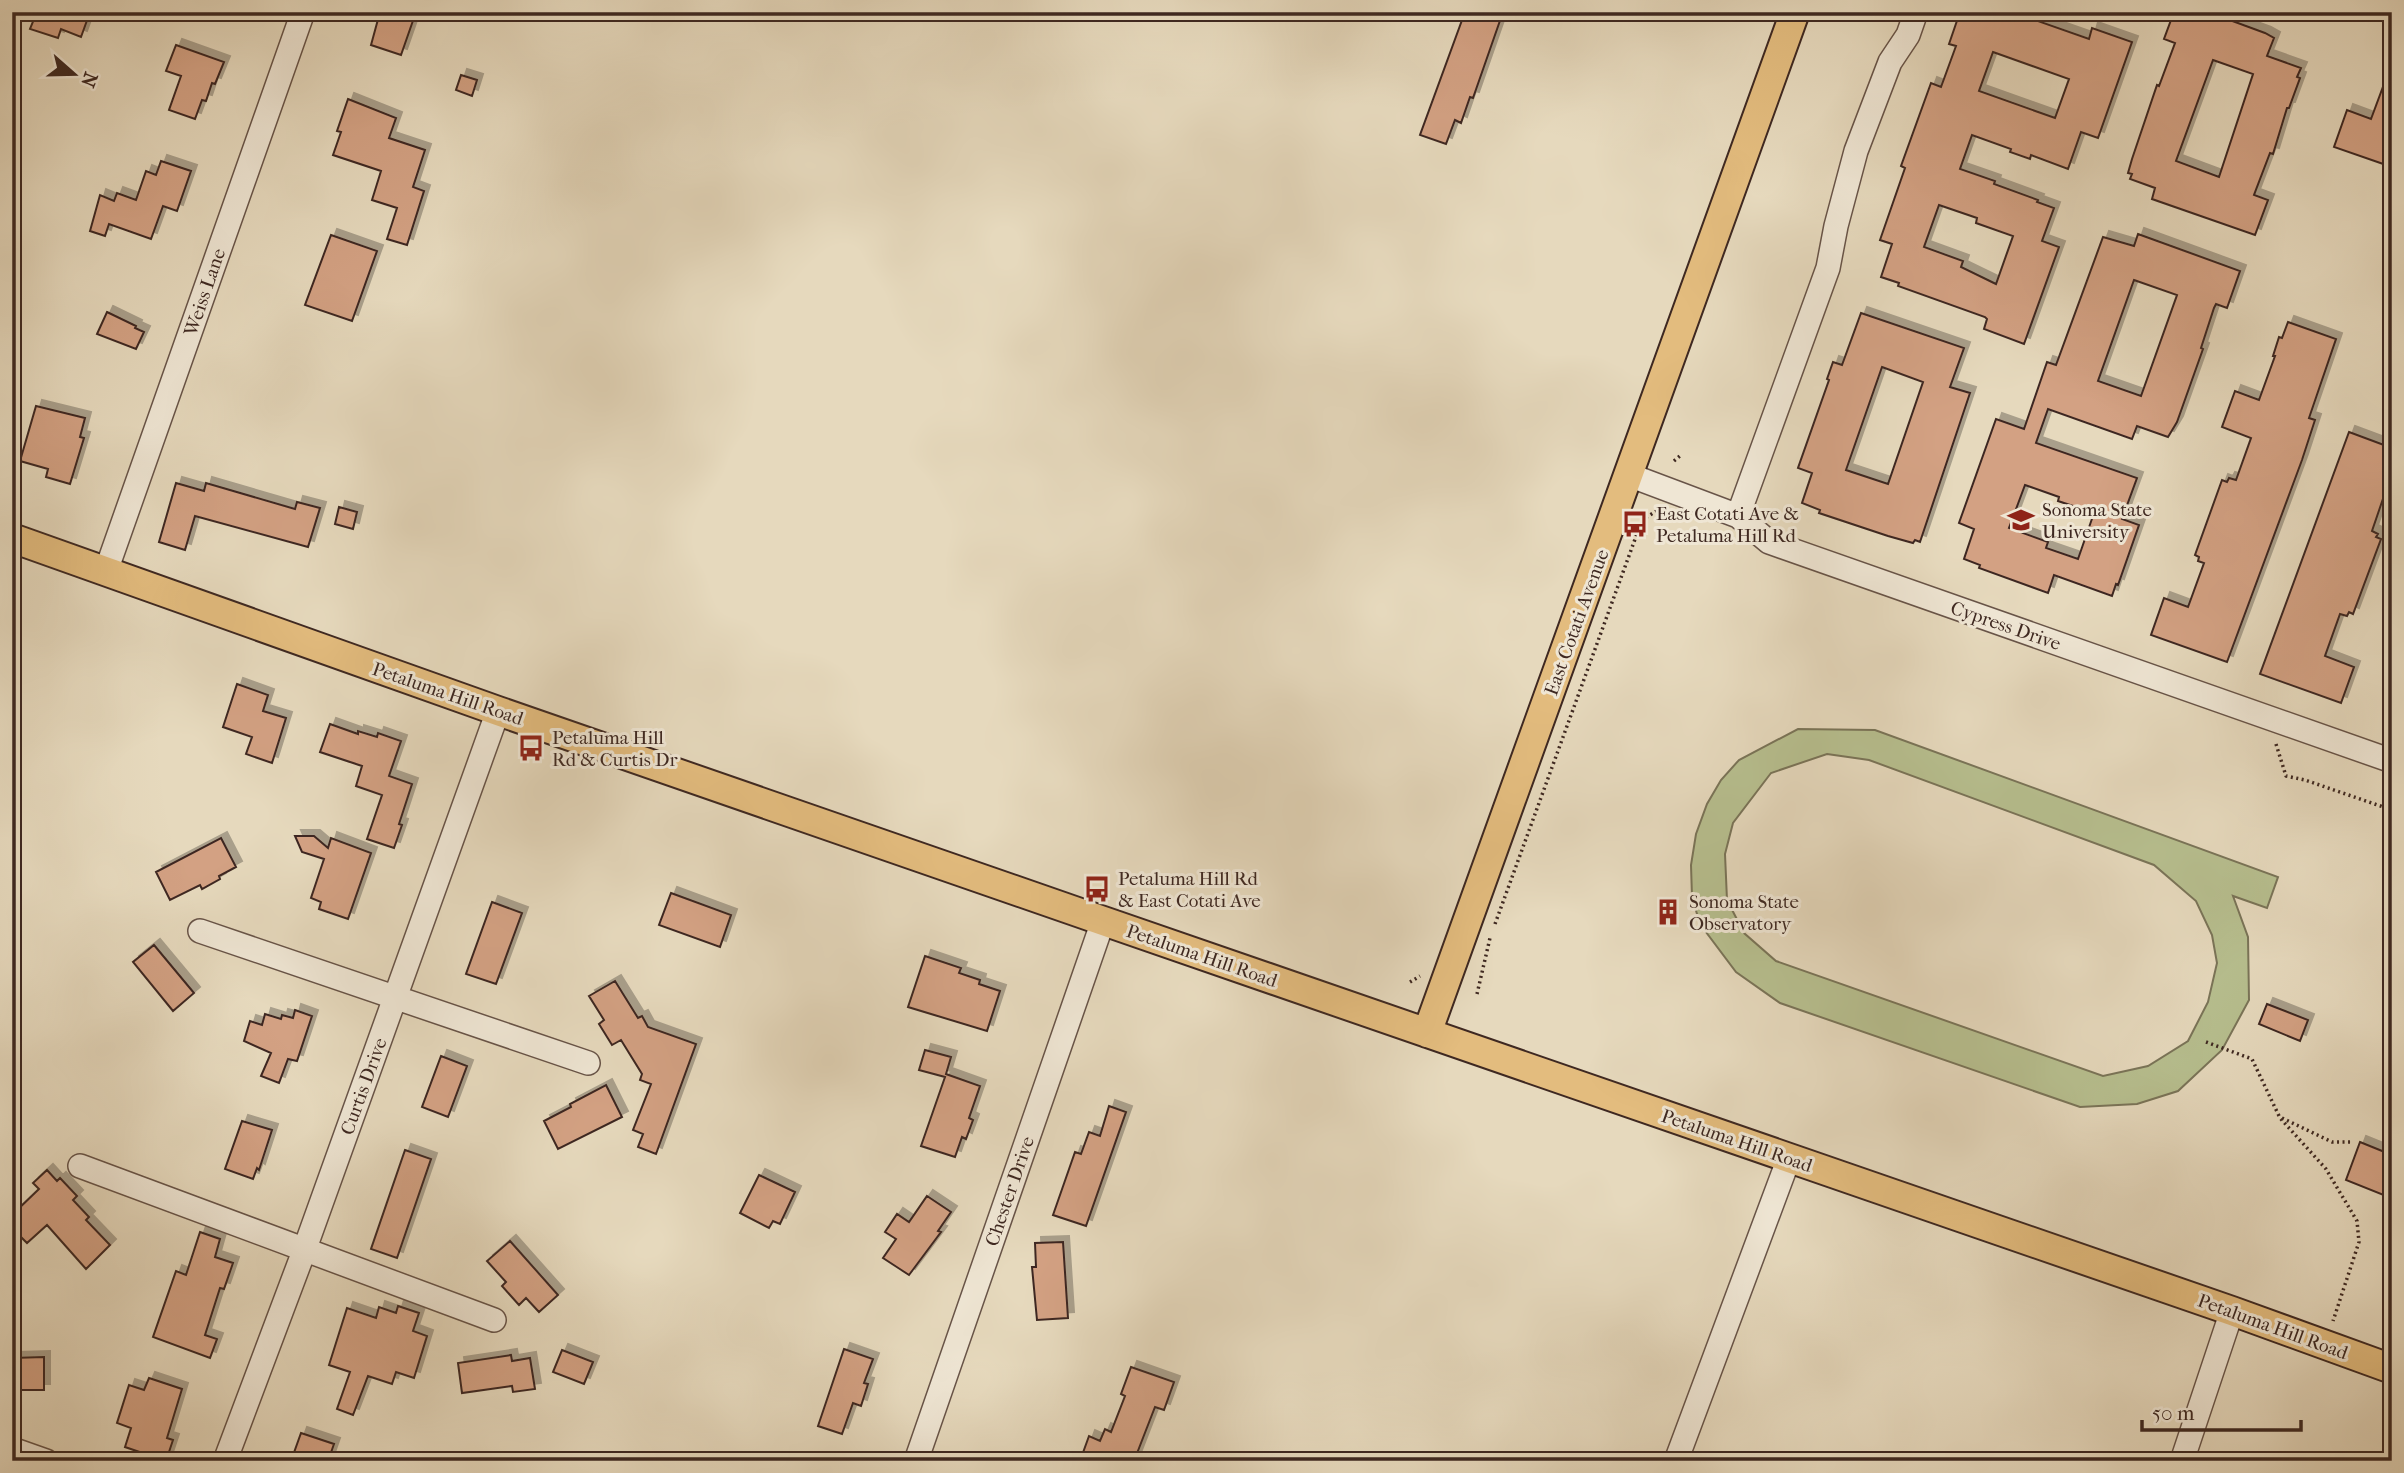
<svg xmlns="http://www.w3.org/2000/svg" width="2404" height="1473" viewBox="0 0 2404 1473" font-family="'IM FELL French Canon',serif">
<style>
.green{fill:#b7bf8f;stroke:#7a7458;stroke-width:2;fill-rule:evenodd}
.building{fill:#d3a183;stroke:#3e2821;stroke-width:2;fill-rule:evenodd;filter:url(#shadow)}
.lines{fill:none;stroke-linecap:round;stroke-linejoin:round}
.minor-casing{stroke:#685448;stroke-width:26}
.major-casing{stroke:#3e2821;stroke-width:32}
.path{stroke:#3e2821;stroke-width:3.5;stroke-dasharray:2 3.5;stroke-linecap:butt}
.minor{stroke:#efe6d4;stroke-width:23}
.major{stroke:#e3bc7e;stroke-width:28}
.labels{text-anchor:middle;stroke-width:6;stroke-linejoin:round;paint-order:stroke}
.street-label{font-size:19px;fill:#3e2821;stroke:#efe6d4}
.poi-label{font-size:19px;fill:#3e2821;stroke:#efe6d4;text-anchor:start}
</style>
<defs>
<filter id="shadow"><feDropShadow dx="6" dy="-6" stdDeviation="0" flood-color="#0004"/></filter>
</defs>
<rect width="100%" height="100%" fill="#e6d9bd"/>
<filter id="stains"><feTurbulence type="fractalNoise" baseFrequency=".00286" numOctaves="4"/><feColorMatrix values="0 0 0 0 .2 0 0 0 0 .09 0 0 0 0 .02 0 0 0 .5 -.17"/></filter>
<radialGradient id="worn" r=".72"><stop offset=".6" stop-color="#630" stop-opacity="0"/><stop offset="1" stop-color="#630" stop-opacity=".3"/></radialGradient>
<path class="green" d="M1798,729l77,1 403,147 -11,31 -34,-12 15,41 1,63 -27,50 -44,41 -41,13 -57,3 -300,-104 -44,-31 -36,-48 -8,-27 -1,-32 5,-31 11,-30 14,-24 18,-20zM1827,754l42,6 285,105 42,36 16,34 5,28 -9,39 -20,39 -40,25 -45,10 -327,-115 -32,-28 -17,-33 -2,-46 8,-31 38,-50z"/>
<path class="building" d="M20,12h70l-9,25 -20,-8 -3,9 -28,-9 4,-10 -14,-5z
M380,12h36l-15,43 -30,-10z
M1465,12h38l-30,86 -3,-1 -9,26 -6,-3 -9,24 -26,-9z
M1960,12h12l19,7 2,-7h19l77,27 3,-11 40,14 -34,96 -17,-6 -13,37 -37,-14 -1,4 -20,-7 1,-3 -39,-14 -12,34 35,12 -1,3 44,16 -1,2 17,6 -12,33 17,6 -35,97 -40,-15 3,-10 -2,-2 -87,-31 1,-3 -18,-6 11,-33 -12,-4 25,-72 -4,-2 30,-83 10,4 15,-41 -7,-2zM1993,52l76,27 -14,39 -76,-27zM1939,205l38,13 -1,5 37,13 -17,48 -35,-17 2,-6 -39,-14z
M2174,12h34l57,21 9,5 -7,18 34,12 -4,9 3,1 -11,30h-2l-14,46 -3,-1 -16,42 14,5 -13,35 -103,-36 3,-11 -25,-9 2,-5 -4,-1 4,-14 25,-74 2,1 16,-43 -11,-4zM2213,60l40,14 -34,103 -43,-16z
M176,45l48,17 -9,22 -3,-1 -6,18 -4,-1 -7,19 -26,-9 12,-34 -15,-5z
M2390,68l2,1v98l-58,-20 13,-37 24,9z
M461,75l16,5 -5,16 -16,-6z
M348,99l48,19 -7,20 36,12 -12,37 11,4 -17,54 -20,-6 10,-31 -25,-8 9,-29 -48,-16 8,-23 -4,-1z
M161,161l30,10 -14,40 -14,-5 -12,33 -42,-15 -4,12 -15,-5 10,-36 14,6 3,-8 19,7 10,-29 10,4z
M2138,234l102,37 -13,37 -11,-4 -2,4 -13,40 2,1 -26,73 -9,15 -31,-11 -5,13 -84,-30 -12,34 101,35 -15,41 17,6 -21,60 -2,-1 -4,12 -58,-21 -6,18 -69,-25 1,-3 -16,-6 10,-30 -15,-6 37,-104 28,10 23,-67 9,3 47,-128 31,9zM2134,280l43,15 -36,101 -43,-15zM2025,485l34,12 -1,4 36,12 -16,46 -32,-11 2,-6 -39,-14z
M331,235l46,16 -25,70 -47,-16z
M107,312l29,14 -1,2 9,4 -8,17 -39,-15z
M1861,313l103,35 -14,39 20,6 -50,149 -5,-2 -2,3 -25,-7 -69,-23 1,-3 -18,-7 10,-30 -14,-5 31,-88 -2,-1 6,-17 9,3zM1882,367l41,15 -35,102 -42,-14z
M2288,322l48,17 -27,79 6,2 -13,40 -75,202 -76,-27 13,-37 24,9 16,-44 -6,-2 1,-4 -4,-2 27,-75 5,2 2,-4 7,2 15,-42 -29,-11 13,-36 24,9 16,-44h-2l6,-19 3,1z
M36,406l49,12 -5,19 4,1 -14,46 -24,-7 2,-8 -28,-8z
M2349,432l43,16v41l-5,-2 -15,44 6,3 -2,3 5,2 -28,75 -4,-2 -2,4 -7,-2 -15,42 29,11 -13,36 -81,-29z
M176,483l28,8 2,-8 89,26 2,-7 23,6 -12,39 -113,-31 -10,34 -26,-8z
M339,507l18,5 -4,17 -18,-5z
M237,684l31,11 -5,16 23,7 -14,45 -26,-9 6,-17 -29,-10z
M330,724l28,10v-3l19,6 1,-4 23,8 -12,35 23,8 -13,40 3,1 -8,23 -27,-9 15,-44 -26,-9 6,-20 -42,-14z
M295,836h19l14,12 3,-10 40,15 -23,66 -29,-10 2,-7 -10,-4 13,-39 -22,-7z
M221,838l15,29 -17,9 1,3 -18,10 -2,-4 -30,15 -14,-28z
M671,893l60,22 -11,32 -61,-22z
M492,902l30,11 -26,71 -30,-10z
M154,945l40,48 -21,18 -40,-49z
M925,956l36,12 -2,5 21,7 -1,4 21,7 -13,40 -79,-24z
M615,981l23,37 4,-2 6,11 48,17 -40,110 -18,-7 5,-13 -10,-4 18,-46 -11,-4 2,-6 -21,-34 -9,5 -13,-21 5,-4 -15,-24z
M2267,1004l41,16 -8,21 -41,-17z
M295,1010l17,6 -15,45 -9,-2 -9,24 -18,-7 10,-23 -27,-12 6,-20 12,4 3,-11 16,5 1,-4 11,3z
M925,1050l26,7 -5,17 34,12 -11,32 4,2 -7,19 -4,-2 -7,20 -34,-11 24,-69 -26,-7z
M441,1056l26,10 -19,51 -26,-10z
M606,1085l16,32 -64,32 -14,-28 27,-14 -1,-3z
M1109,1106l17,6 -40,114 -33,-11 22,-63 6,2 8,-22 11,4z
M242,1121l30,9 -13,40 -2,-2 -4,11 -28,-10z
M2360,1142l32,13v26l-6,15 -40,-16z
M405,1150l26,9 -34,99 -26,-9z
M47,1170l10,11 3,-3 17,18 -4,4 16,17 -3,3 24,25 -24,24 -39,-44 -20,18 -15,-15v-13l27,-26 -6,-6z
M759,1175l36,17 -15,32 -7,-3 -4,7 -29,-15z
M927,1196l24,16 -13,19 3,1 -32,43 -26,-17 13,-19 -11,-7 12,-18 12,8z
M200,1232l20,7 -5,18 18,6 -9,26 -4,-1 -15,47 12,4 -7,19 -57,-21 23,-66 10,4z
M510,1241l48,54 -19,17 -13,-14 -7,7 -17,-19 4,-4 -19,-21z
M1063,1242l5,76 -31,2 -5,-53h4l-1,-24z
M398,1306l21,7 -6,18 14,5 -13,42 -18,-6 -4,12 -24,-8 -15,39 -16,-6 13,-37 -21,-7 18,-57 29,10 3,-11 17,6z
M844,1349l29,10 -9,24 4,1 -7,22 -8,-3 -11,31 -24,-8z
M562,1350l31,12 -9,22 -31,-12z
M511,1355l1,6 18,-3 5,31 -22,3 -1,-6 -50,7 -4,-30z
M44,1357v33h-32v-32z
M1131,1367l43,15 -10,28 -9,-3 -21,54h-54l9,-25 11,5 5,-12 6,3 14,-36 -4,-2z
M149,1378l33,11 -15,49 6,2 -7,21 -41,-14 6,-19 -14,-5 12,-38 15,5z
M301,1433l33,11 -6,17h-37z"/>
<g class="lines">
<g class="minor-casing">
<path id="minor" d="M1629,475l109,41 31,26 623,219
M1738,516l90,-248 8,-42 20,-75 34,-89 18,-27 8,-23
M106,571l197,-559
M200,931l388,132
M80,1166l414,154
M12,1449l34,12
M225,1461l79,-210 194,-540
M916,1461l187,-540
M1676,1461l113,-303
M2182,1461l50,-150"/>
</g>
<g class="major-casing">
<path id="major" d="M12,538l486,173 591,205 1143,395 160,58
M1427,1033l368,-1021"/>
</g>
<path class="path" d="M1674,461l7,-6
M2276,744l10,32 19,4 87,30
M1495,924l147,-404 16,-10
M1410,982l10,-6
M1477,994l13,-56
M2206,1042l46,17 28,59 46,51 31,52 2,21 -26,79
M2282,1118l50,24h19"/>
<use href="#minor" class="minor"/>
<use href="#major" class="major"/>
</g>
<defs>
<g id="university-bare" transform="scale(2.1)"><path d="M0-5L7-2L0 1L-7-2ZM-4 1L0 2.5L4 1V4Q0 6-4 4Z" fill="#8f2418" stroke="#efe6d4" stroke-width="2.5" paint-order="stroke"/></g>
<g id="bus-bare" transform="scale(2.1)"><path d="M-5-6H5V4H4V6H2V4H-2V6H-4V4H-5ZM-3.5-4V0h7V-4ZM-3.5 1.2v1.5H-2V1.2ZM2 1.2v1.5H3.5V1.2Z" fill="#8f2418" stroke="#efe6d4" stroke-width="2.5" paint-order="stroke"/></g>
<g id="building-bare" transform="scale(2.1)"><path d="M-4-6H4V6H1V3H-1V6H-4ZM-2.5-4.3h1.7v1.8h-1.7ZM.8-4.3h1.7v1.8H.8ZM-2.5-1h1.7V.8h-1.7ZM.8-1h1.7V.8H.8Z" fill="#8f2418" stroke="#efe6d4" stroke-width="2.5" paint-order="stroke"/></g>
</defs>
<g fill-rule="evenodd">
<use href="#university-bare" x="2021" y="520"/>
<use href="#bus-bare" x="1635" y="524"/>
<use href="#bus-bare" x="531" y="748"/>
<use href="#bus-bare" x="1097" y="889"/>
<use href="#building-bare" x="1668" y="912"/>
</g>
<g class="labels">
<g class="street-label">
<text transform="translate(204 292) rotate(-71)" y="7">Weiss Lane</text>
<text transform="translate(1576 622) rotate(-70)" y="7">East Cotati Avenue</text>
<text transform="translate(2006 625) rotate(19)" y="7">Cypress Drive</text>
<text transform="translate(448 693) rotate(19)" y="7">Petaluma Hill Road</text>
<text transform="translate(1202 955) rotate(19)" y="7">Petaluma Hill Road</text>
<text transform="translate(363 1086) rotate(-70)" y="7">Curtis Drive</text>
<text transform="translate(1737 1140) rotate(19)" y="7">Petaluma Hill Road</text>
<text transform="translate(1009 1191) rotate(-71)" y="7">Chester Drive</text>
<text transform="translate(2273 1326) rotate(20)" y="7">Petaluma Hill Road</text>
</g>
<g class="poi-label">
<text x="2042" y="516">Sonoma State<tspan x="2042" dy="22">University</tspan></text>
<text x="1656" y="520">East Cotati Ave &amp;<tspan x="1656" dy="22">Petaluma Hill Rd</tspan></text>
<text x="552" y="744">Petaluma Hill<tspan x="552" dy="22">Rd &amp; Curtis Dr</tspan></text>
<text x="1118" y="885">Petaluma Hill Rd<tspan x="1118" dy="22">&amp; East Cotati Ave</tspan></text>
<text x="1689" y="908">Sonoma State<tspan x="1689" dy="22">Observatory</tspan></text>
</g>
</g>
<rect width="2404" height="1473" fill="none" stroke="#e6d9bd" stroke-width="42"/>
<rect x="14" y="14" width="2376" height="1445" fill="none" stroke="#3e2821" stroke-width="3.5"/>
<rect x="21" y="21" width="2362" height="1431" fill="none" stroke="#3e2821" stroke-width="2"/>
<g transform="translate(74 74) rotate(110)" stroke="#efe6d4" stroke-width="5" paint-order="stroke">
<path d="M0-5L12 26L0 18L-12 26Z" fill="#3e2821"/>
<text y="-10" font-size="19" font-weight="bold" text-anchor="middle" fill="#3e2821">N</text>
</g>
<path d="M2142 1420v10h159v-10" fill="none" stroke="#3e2821" stroke-width="3.5"/>
<text x="2152" y="1420" font-size="21" fill="#3e2821" stroke="#efe6d4" stroke-width="5" paint-order="stroke">50 m</text>
<rect width="100%" height="100%" filter="url(#stains)"/>
<rect width="100%" height="100%" fill="url(#worn)"/>
</svg>
